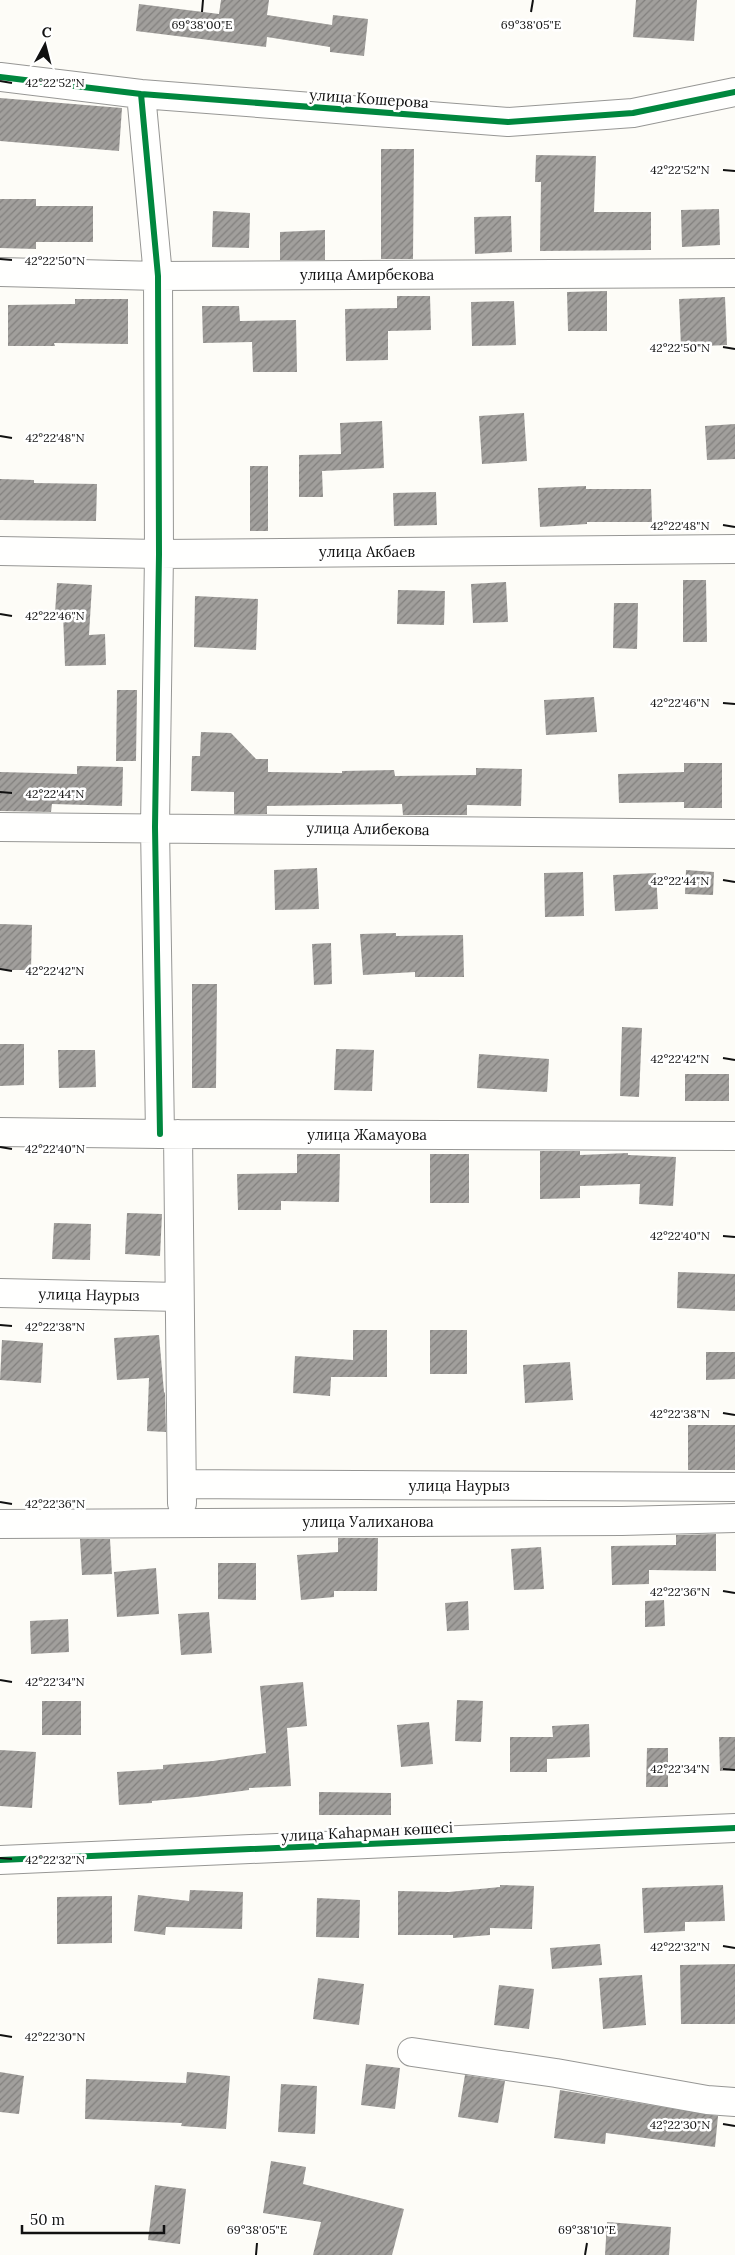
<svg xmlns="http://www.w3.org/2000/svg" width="735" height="2255" viewBox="0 0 735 2255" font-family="Lora,serif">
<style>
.building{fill:url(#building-hatch)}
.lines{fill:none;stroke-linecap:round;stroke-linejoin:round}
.minor-casing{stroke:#979795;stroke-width:30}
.minor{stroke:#fffffe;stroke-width:28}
.cycleway-casing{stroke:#fff;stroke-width:9}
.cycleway{stroke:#00873e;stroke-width:6}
.ticks{fill:none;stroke:#111;stroke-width:2}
.labels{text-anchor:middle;stroke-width:5;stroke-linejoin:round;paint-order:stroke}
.street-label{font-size:15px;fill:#111;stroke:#fff}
.ticks-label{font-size:12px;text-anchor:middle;fill:#111;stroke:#fff;stroke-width:5;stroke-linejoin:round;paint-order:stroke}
</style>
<defs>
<pattern id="building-hatch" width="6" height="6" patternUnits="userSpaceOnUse" patternTransform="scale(1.25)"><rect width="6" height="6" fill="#a19f9c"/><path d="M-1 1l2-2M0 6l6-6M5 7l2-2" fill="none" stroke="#82807e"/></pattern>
</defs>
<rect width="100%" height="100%" fill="#fdfcf7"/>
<path class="building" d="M221,0h48l-2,15 65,10 1,-10 35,4 -4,37 -34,-4v-5l-63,-10 -1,10 -130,-16 3,-27 80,10z
M636,0h61l-3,41 -61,-4z
M0,98l122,10 -3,43 -119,-10z
M381,149h33l-1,110h-32z
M536,155l60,1 -2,56h57v38l-111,1 1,-69h-6z
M0,199h36v7h57v36h-57v7l-36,-1z
M719,209l1,36 -38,2 -1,-37z
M213,211l37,2 -1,35 -37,-1z
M511,216l1,36 -37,2 -1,-37z
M325,230v30h-45v-28z
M607,291v40h-39l-1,-39z
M397,296h33l1,34 -43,1v29l-42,1 -1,-52 52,-1z
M725,297l2,48 -46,2 -2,-48z
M75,299h53v45l-74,-1 1,3h-47v-41l67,-1z
M514,301l2,44 -44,1 -1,-44z
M202,306h37l1,15 56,-1 1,52h-44l-1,-30 -49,1z
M524,413l3,48 -45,3 -3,-48z
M382,421l2,47 -62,3 1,26h-24v-42l42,-1 -1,-31z
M735,424v35l-28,1 -2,-34z
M250,466h18v65h-18z
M0,479l34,1v3l63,1 -1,37 -96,-1z
M586,486v3h65l1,33h-65v2l-47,3 -2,-39z
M436,492l1,33 -43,1 -1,-33z
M683,580h23l1,62h-24z
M506,582l2,40 -35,1 -2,-39z
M57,583l35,2 -3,50 16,-1 1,31 -41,1 -2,-52 -8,-1z
M398,590l47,1 -1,34 -47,-1z
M195,596l63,3 -2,51 -62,-3z
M614,603h24l-1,46 -24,-1z
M117,690h20l-1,71h-20z
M594,697l3,35 -51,3 -2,-35z
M201,732l30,1 25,26h12v13l74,1v-2l52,-1 1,6 81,-1v-7l46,1 -1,37 -54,-1v10h-64l-1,-11 -135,2v8h-33v-22l-43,-1 1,-35h8z
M684,763h38v45h-38v-6l-65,1 -1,-29 66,-2z
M77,766l46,1 -1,39 -70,-2 -1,8 -51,-1v-39l77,2z
M317,868l2,41 -44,1 -1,-40z
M686,870l28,2 -1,23 -28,-1z
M583,872l1,44 -39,1 -1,-44z
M656,873l2,36 -43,2 -2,-36z
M0,924l32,1 -1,45h-31z
M396,933v3l67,-1 1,42h-49v-5l-52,3 -3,-41z
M331,943l1,41 -18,1 -2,-41z
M192,984h25l-1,104h-24z
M622,1027l20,1 -3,69 -19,-1z
M0,1044h24v41l-24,1z
M336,1049l38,1 -2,41 -38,-1z
M58,1050h37l1,37 -37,1z
M479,1054l70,5 -2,33 -70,-4z
M685,1074h44v27h-44z
M540,1151h40v4l48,-2v2l48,2 -3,49 -34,-2 1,-20 -60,2v12l-40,1z
M297,1154h43l-1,48 -58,-1v9h-43l-1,-36 60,-1z
M430,1154h39v49h-39z
M127,1213l35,1 -2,42 -35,-2z
M54,1223l37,1 -1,36 -38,-1z
M678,1272l57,2v37l-58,-3z
M353,1330h34v47h-56l-1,19 -37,-3 2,-37 58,4z
M430,1330h37v44h-37z
M159,1335l5,57 1,1 1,39 -19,-1 2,-53 -32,2 -3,-42z
M2,1340l41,3 -2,40 -41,-3z
M706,1352h29v27l-29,1z
M570,1362l3,38 -48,3 -2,-38z
M688,1425h47v45h-47z
M716,1534v37l-67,-1v14l-37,1 -1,-39 65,-1v-10z
M338,1538h40l-1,53h-43v6l-33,3 -4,-45 41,-3z
M80,1539h30l2,35 -30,1z
M541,1547l3,42 -30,1 -3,-41z
M218,1563h38v37l-38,-1z
M156,1568l3,46 -42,3 -3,-45z
M664,1600l1,26 -20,1v-26z
M468,1601l1,29 -22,1 -2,-28z
M209,1612l3,41 -31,2 -3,-41z
M68,1619l1,33 -38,2 -1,-33z
M303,1682l4,44 -20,2 4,58 -42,2v2l-53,7 -44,4v2l-33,2 -2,-33 46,-3v-4l50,-4 53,-8 -6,-67z
M457,1700l26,1 -2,41 -26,-1z
M42,1701h39v34h-39z
M429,1722l4,42 -32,3 -4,-42z
M589,1724l1,33 -43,2v13h-37v-35h43l-1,-11z
M719,1737h16v33l-15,1z
M647,1748h21v39h-22z
M0,1750l36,2 -4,56 -32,-2z
M319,1792l72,1v22h-72z
M500,1885l34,1 -2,43 -42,-1v7l-37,3v-3h-55v-44l51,1 51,-5z
M723,1885l2,36 -40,1v9l-41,2 -2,-45z
M190,1890l53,2 -1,37 -76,-2 -1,8 -31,-4 4,-36 51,6z
M112,1896v47l-55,1v-47z
M317,1898l43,2 -1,38 -43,-1z
M600,1944l2,21 -50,4 -2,-21z
M735,1964v60h-54l-1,-59z
M642,1975l4,50 -43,4 -4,-51z
M318,1978l46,6 -5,41 -46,-6z
M499,1985l35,4 -5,40 -35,-4z
M366,2064l34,4 -5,41 -34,-4z
M0,2072l24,4 -5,38 -19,-2z
M187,2072l43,4 -4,53 -45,-3 1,-3 -97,-4 1,-40 100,4z
M465,2075l40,6 -7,42 -40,-6z
M281,2084l36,2 -2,48 -37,-2z
M560,2090l158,26 -3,31 -109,-14 -1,11 -51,-6z
M271,2161l35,6 -3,17 101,25 -12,46h-79l8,-33 -58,-9z
M155,2185l31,4 -6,55 -32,-4z
M607,2222l64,5 -2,28h-64z"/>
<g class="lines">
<g class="minor-casing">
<path id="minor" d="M0,77l141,17 367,28 125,-9 102,-21
M141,94l17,182 1,278 -4,273 5,307
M0,272l158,4 577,-3
M0,551l159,3 576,-5
M0,827l735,7
M0,1132l160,2 575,2
M178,1134l4,369
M0,1293l179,4
M182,1484l553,3
M0,1524l622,-3 113,-3
M0,1860l735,-32
M412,2052l144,21 151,27 28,2"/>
</g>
<use href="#minor" class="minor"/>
<g class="cycleway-casing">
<path id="cycleway" d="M0,77l141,17 367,28 125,-9 102,-21
M141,94l17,182 1,278 -4,273 5,307
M0,1860l735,-32"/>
</g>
<use href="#cycleway" class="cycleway"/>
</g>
<path class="ticks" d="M202,12l1,-12M531,12l2,-12M0,81l12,2M723,170l12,1M0,259l12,1M723,347l12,2M0,436l12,2M723,525l12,2M0,614l12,2M723,703l12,1M0,792l12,1M723,880l12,2M0,969l12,2M723,1058l12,2M0,1147l12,2M723,1236l12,1M0,1325l12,1M723,1413l12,2M0,1502l12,2M723,1591l12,2M0,1680l12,2M723,1769l12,1M0,1858l12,1M723,1946l12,2M0,2035l12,2M723,2124l12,2M256,2255l1,-12M585,2255l2,-12"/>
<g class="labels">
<g class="street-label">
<text transform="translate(369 99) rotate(4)" y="5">улица Кошерова</text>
<text x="367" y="280">улица Амирбекова</text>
<text x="367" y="557">улица Акбаев</text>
<text transform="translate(368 829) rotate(1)" y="5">улица Алибекова</text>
<text x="367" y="1140">улица Жамауова</text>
<text transform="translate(89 1295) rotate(1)" y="5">улица Наурыз</text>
<text x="459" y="1491">улица Наурыз</text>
<text x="368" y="1527">улица Уалиханова</text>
<text transform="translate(367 1832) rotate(-3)" y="5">улица Каһарман көшесі</text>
</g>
</g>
<g class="ticks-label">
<text x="202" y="29">69°38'00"E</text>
<text x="531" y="29">69°38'05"E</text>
<text x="55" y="87">42°22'52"N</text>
<text x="680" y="174">42°22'52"N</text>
<text x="55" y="265">42°22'50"N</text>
<text x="680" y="352">42°22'50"N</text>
<text x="55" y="442">42°22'48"N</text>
<text x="680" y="530">42°22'48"N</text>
<text x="55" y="620">42°22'46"N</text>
<text x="680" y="707">42°22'46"N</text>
<text x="55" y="798">42°22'44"N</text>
<text x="680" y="885">42°22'44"N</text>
<text x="55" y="975">42°22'42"N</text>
<text x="680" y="1063">42°22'42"N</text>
<text x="55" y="1153">42°22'40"N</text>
<text x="680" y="1240">42°22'40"N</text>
<text x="55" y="1331">42°22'38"N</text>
<text x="680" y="1418">42°22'38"N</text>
<text x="55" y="1508">42°22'36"N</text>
<text x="680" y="1596">42°22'36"N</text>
<text x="55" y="1686">42°22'34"N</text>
<text x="680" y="1773">42°22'34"N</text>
<text x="55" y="1864">42°22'32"N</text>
<text x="680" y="1951">42°22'32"N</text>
<text x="55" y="2041">42°22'30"N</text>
<text x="680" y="2129">42°22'30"N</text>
<text x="257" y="2234">69°38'05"E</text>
<text x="587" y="2234">69°38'10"E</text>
</g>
<g transform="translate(45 45) rotate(7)" stroke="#ffffff" stroke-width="4" paint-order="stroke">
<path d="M0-4L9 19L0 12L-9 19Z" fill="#111111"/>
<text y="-8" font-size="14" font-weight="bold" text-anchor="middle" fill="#111111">С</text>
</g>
<path d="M22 2225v8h142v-8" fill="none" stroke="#111111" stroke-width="2.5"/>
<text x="30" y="2225" font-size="15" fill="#111111" stroke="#ffffff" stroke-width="4" paint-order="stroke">50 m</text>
</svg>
